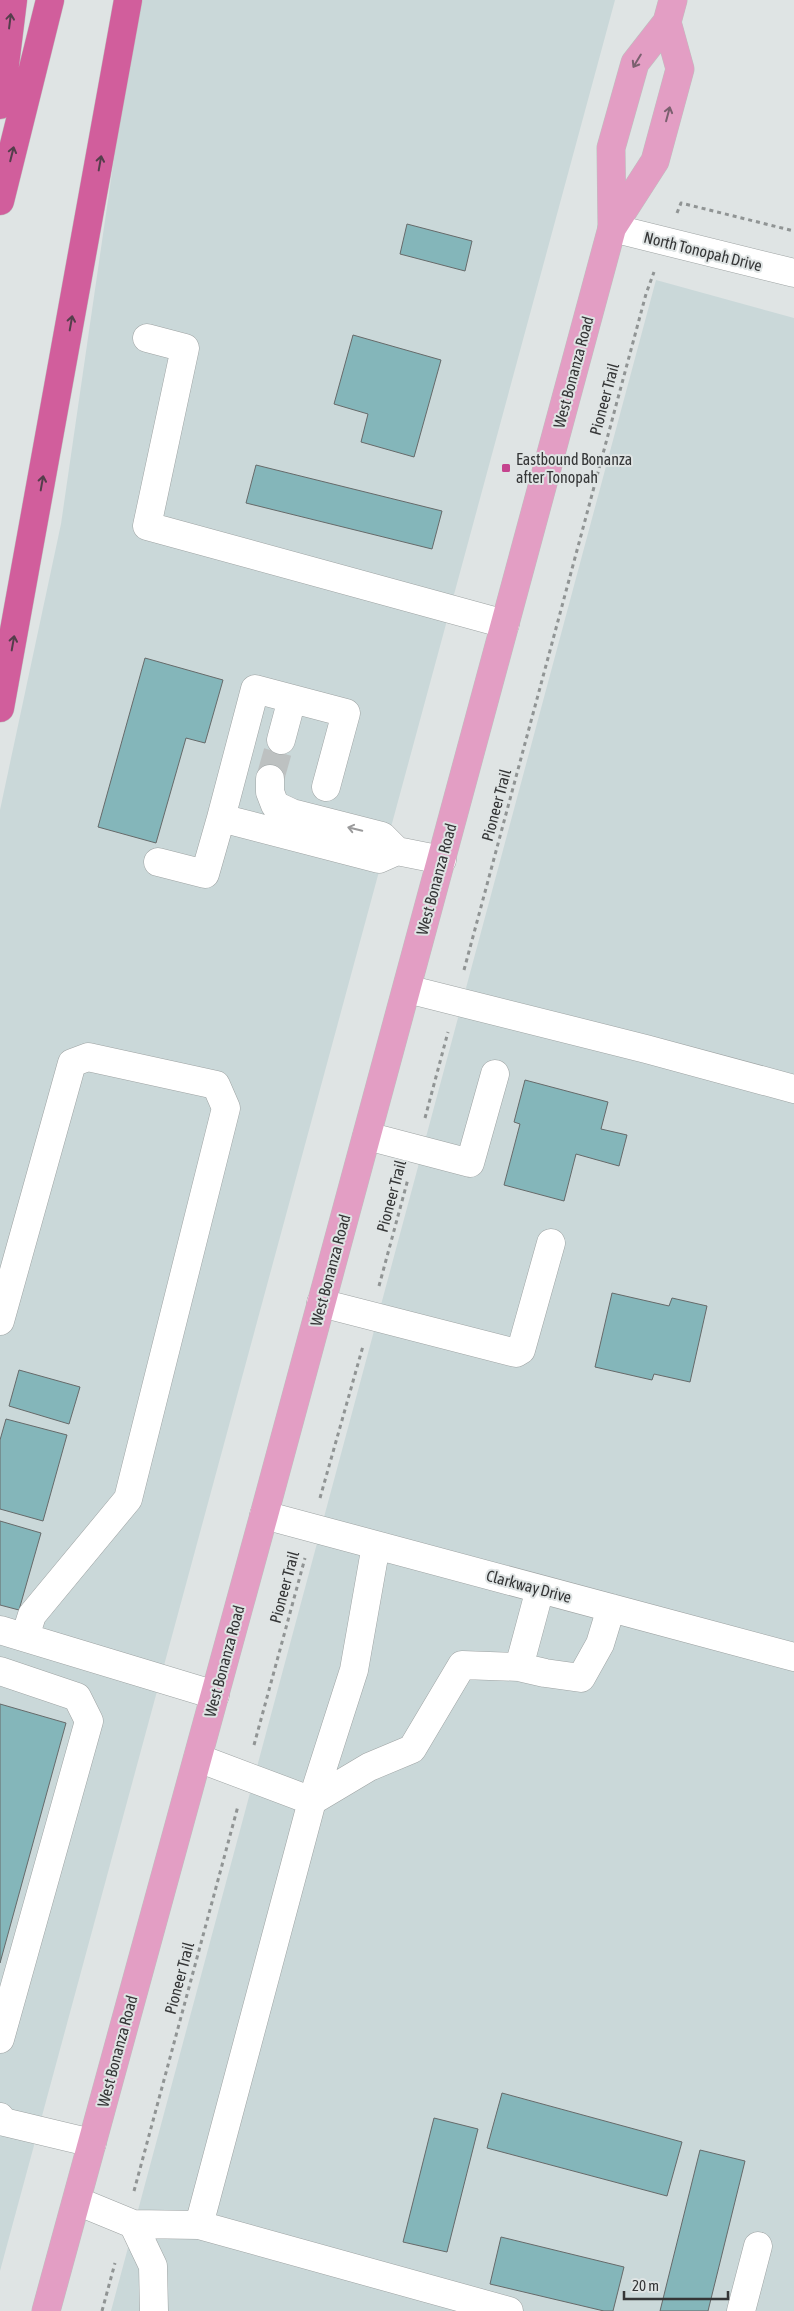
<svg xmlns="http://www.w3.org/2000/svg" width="794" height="2311" viewBox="0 0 794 2311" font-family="'Asap Condensed',sans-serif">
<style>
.built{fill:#cad8d9}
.building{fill:#84b6ba;stroke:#666a6a}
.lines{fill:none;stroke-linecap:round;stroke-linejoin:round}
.minor-tunnel{stroke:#bdc1c1;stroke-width:28;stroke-dasharray:28 14;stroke-linecap:butt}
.minor-casing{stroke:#9ea3a3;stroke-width:29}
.major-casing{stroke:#bebfbf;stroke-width:29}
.highway-casing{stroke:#bebfbf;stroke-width:29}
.path{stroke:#909494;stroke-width:3;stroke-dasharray:4 4;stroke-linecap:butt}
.minor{stroke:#fff;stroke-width:28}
.major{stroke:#e39ec4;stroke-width:28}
.highway{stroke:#d15e9c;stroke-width:28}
.oneway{stroke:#543e4b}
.oneway2{stroke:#7b606f}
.oneway3{stroke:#9a9a9b}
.poi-dot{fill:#c5448e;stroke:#dfe4e4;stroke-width:2}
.labels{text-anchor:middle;stroke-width:4;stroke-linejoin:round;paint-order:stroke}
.street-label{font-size:16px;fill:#353637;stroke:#dfe4e4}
.poi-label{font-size:16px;fill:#353637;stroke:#dfe4e4;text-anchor:start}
</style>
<rect width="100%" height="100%" fill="#dfe4e4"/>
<path class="built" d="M137,0h478l-615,2271v-1461l61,-286z
M656,280l138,38v1993h-683z"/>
<path class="building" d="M407,224l65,17 -7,30 -65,-17z
M353,335l88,25 -27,97 -53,-15 7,-28 -34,-10z
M256,465l186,46 -10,38 -186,-46z
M145,658l78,22 -18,63 -19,-5 -30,105 -58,-16z
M525,1080l83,22 -7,27 26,6 -8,31 -43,-12 -12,47 -60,-16 16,-61 -6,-2z
M612,1293l57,13 3,-8 35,8 -17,76 -36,-8 -2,6 -57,-13z
M19,1370l61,17 -11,37 -60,-18z
M6,1419l61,16 -24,86 -43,-12v-69z
M0,1521l41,12 -22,77 -19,-5z
M0,1704l66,19 -66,240z
M502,2093l180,49 -15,54 -180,-48z
M434,2118l44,11 -31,123 -44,-10z
M700,2150l45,11 -37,150h-48z
M501,2237l123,30 -11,44h-9l-114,-27z"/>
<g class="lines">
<path class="minor-tunnel" d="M270,779l11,-39"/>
<g class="minor-casing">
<path id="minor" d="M612,228l182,45
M147,338l38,10 -38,178 358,98
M281,740l11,-41
M270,779v13l5,13 17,8 90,23 15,15 45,9
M326,787l20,-74 -91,-24 -34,129 158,41 18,-8
M158,862l47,12 16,-56
M407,989l239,60 148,40
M367,1136l103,27 25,-89
M321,1303l195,50 5,-3 30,-107
M0,1321l72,-258 16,-6 128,28 10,23 -98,391 -96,116 -7,22
M264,1515l530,142
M0,1630l215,65
M519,1667l21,-78
M0,1671l77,26 12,24 -89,318
M312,1801l57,-34 43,-18 50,-84 57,2 26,6 36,5 19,-34 11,-36
M312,1801l42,-131 22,-125
M0,2117l4,5 88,21
M77,2201l56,23 20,42 1,45
M133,2224l66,1 113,-424 -114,-43
M199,2225l310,86
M741,2311l17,-65"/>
</g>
<g class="major-casing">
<path id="major" d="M612,228l43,-67 25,-92 -13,-47
M46,2311l218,-796 348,-1287 -1,-80 24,-85 32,-41 6,-22"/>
</g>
<g class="highway-casing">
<path id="highway" d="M0,105l13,-105
M0,201l50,-201
M0,708l128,-708"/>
</g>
<path class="path" d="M677,213l4,-10 113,28
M464,970l182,-676 8,-22
M425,1118l23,-86
M379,1286l29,-107
M320,1498l43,-152
M254,1745l51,-187
M134,2191l104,-385
M102,2311l13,-48"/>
<use href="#minor" class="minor"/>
<use href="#major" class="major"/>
<use href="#highway" class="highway"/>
</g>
<defs><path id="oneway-shaft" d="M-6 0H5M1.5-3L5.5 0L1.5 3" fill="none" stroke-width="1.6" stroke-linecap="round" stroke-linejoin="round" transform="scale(1.25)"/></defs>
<g class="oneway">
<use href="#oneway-shaft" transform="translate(10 21) rotate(-83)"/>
<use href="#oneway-shaft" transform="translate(12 154) rotate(-76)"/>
<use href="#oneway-shaft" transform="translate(100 163) rotate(-80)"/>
<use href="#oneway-shaft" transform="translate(71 323) rotate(-80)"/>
<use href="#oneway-shaft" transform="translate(42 483) rotate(-80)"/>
<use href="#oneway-shaft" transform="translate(13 643) rotate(-80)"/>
</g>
<g class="oneway2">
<use href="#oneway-shaft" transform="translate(637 61) rotate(121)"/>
<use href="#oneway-shaft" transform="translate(668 114) rotate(-75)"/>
</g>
<use class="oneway3" href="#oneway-shaft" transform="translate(355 829) rotate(-166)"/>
<rect class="poi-dot" x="501" y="463" width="10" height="10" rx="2.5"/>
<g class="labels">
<g class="street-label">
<text transform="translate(703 251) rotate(14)" y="6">North Tonopah Drive</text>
<text transform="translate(573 372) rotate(-75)" y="6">West Bonanza Road</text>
<text transform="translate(604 399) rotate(-75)" y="6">Pioneer Trail</text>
<text transform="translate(496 805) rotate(-75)" y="6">Pioneer Trail</text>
<text transform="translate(436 879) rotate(-75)" y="6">West Bonanza Road</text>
<text transform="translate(391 1196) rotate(-75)" y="6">Pioneer Trail</text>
<text transform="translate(330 1270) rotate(-75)" y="6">West Bonanza Road</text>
<text transform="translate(529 1586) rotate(15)" y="6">Clarkway Drive</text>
<text transform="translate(284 1587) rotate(-75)" y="6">Pioneer Trail</text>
<text transform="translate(224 1661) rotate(-75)" y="6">West Bonanza Road</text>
<text transform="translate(179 1978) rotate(-75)" y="6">Pioneer Trail</text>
<text transform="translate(117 2051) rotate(-75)" y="6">West Bonanza Road</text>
</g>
<g class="poi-label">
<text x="516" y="465">Eastbound Bonanza<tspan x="516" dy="18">after Tonopah</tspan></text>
</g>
</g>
<path d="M624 2291v8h104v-8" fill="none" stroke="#353637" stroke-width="2.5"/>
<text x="632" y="2291" font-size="15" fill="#353637" stroke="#dfe4e4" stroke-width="4" paint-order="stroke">20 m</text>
</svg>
